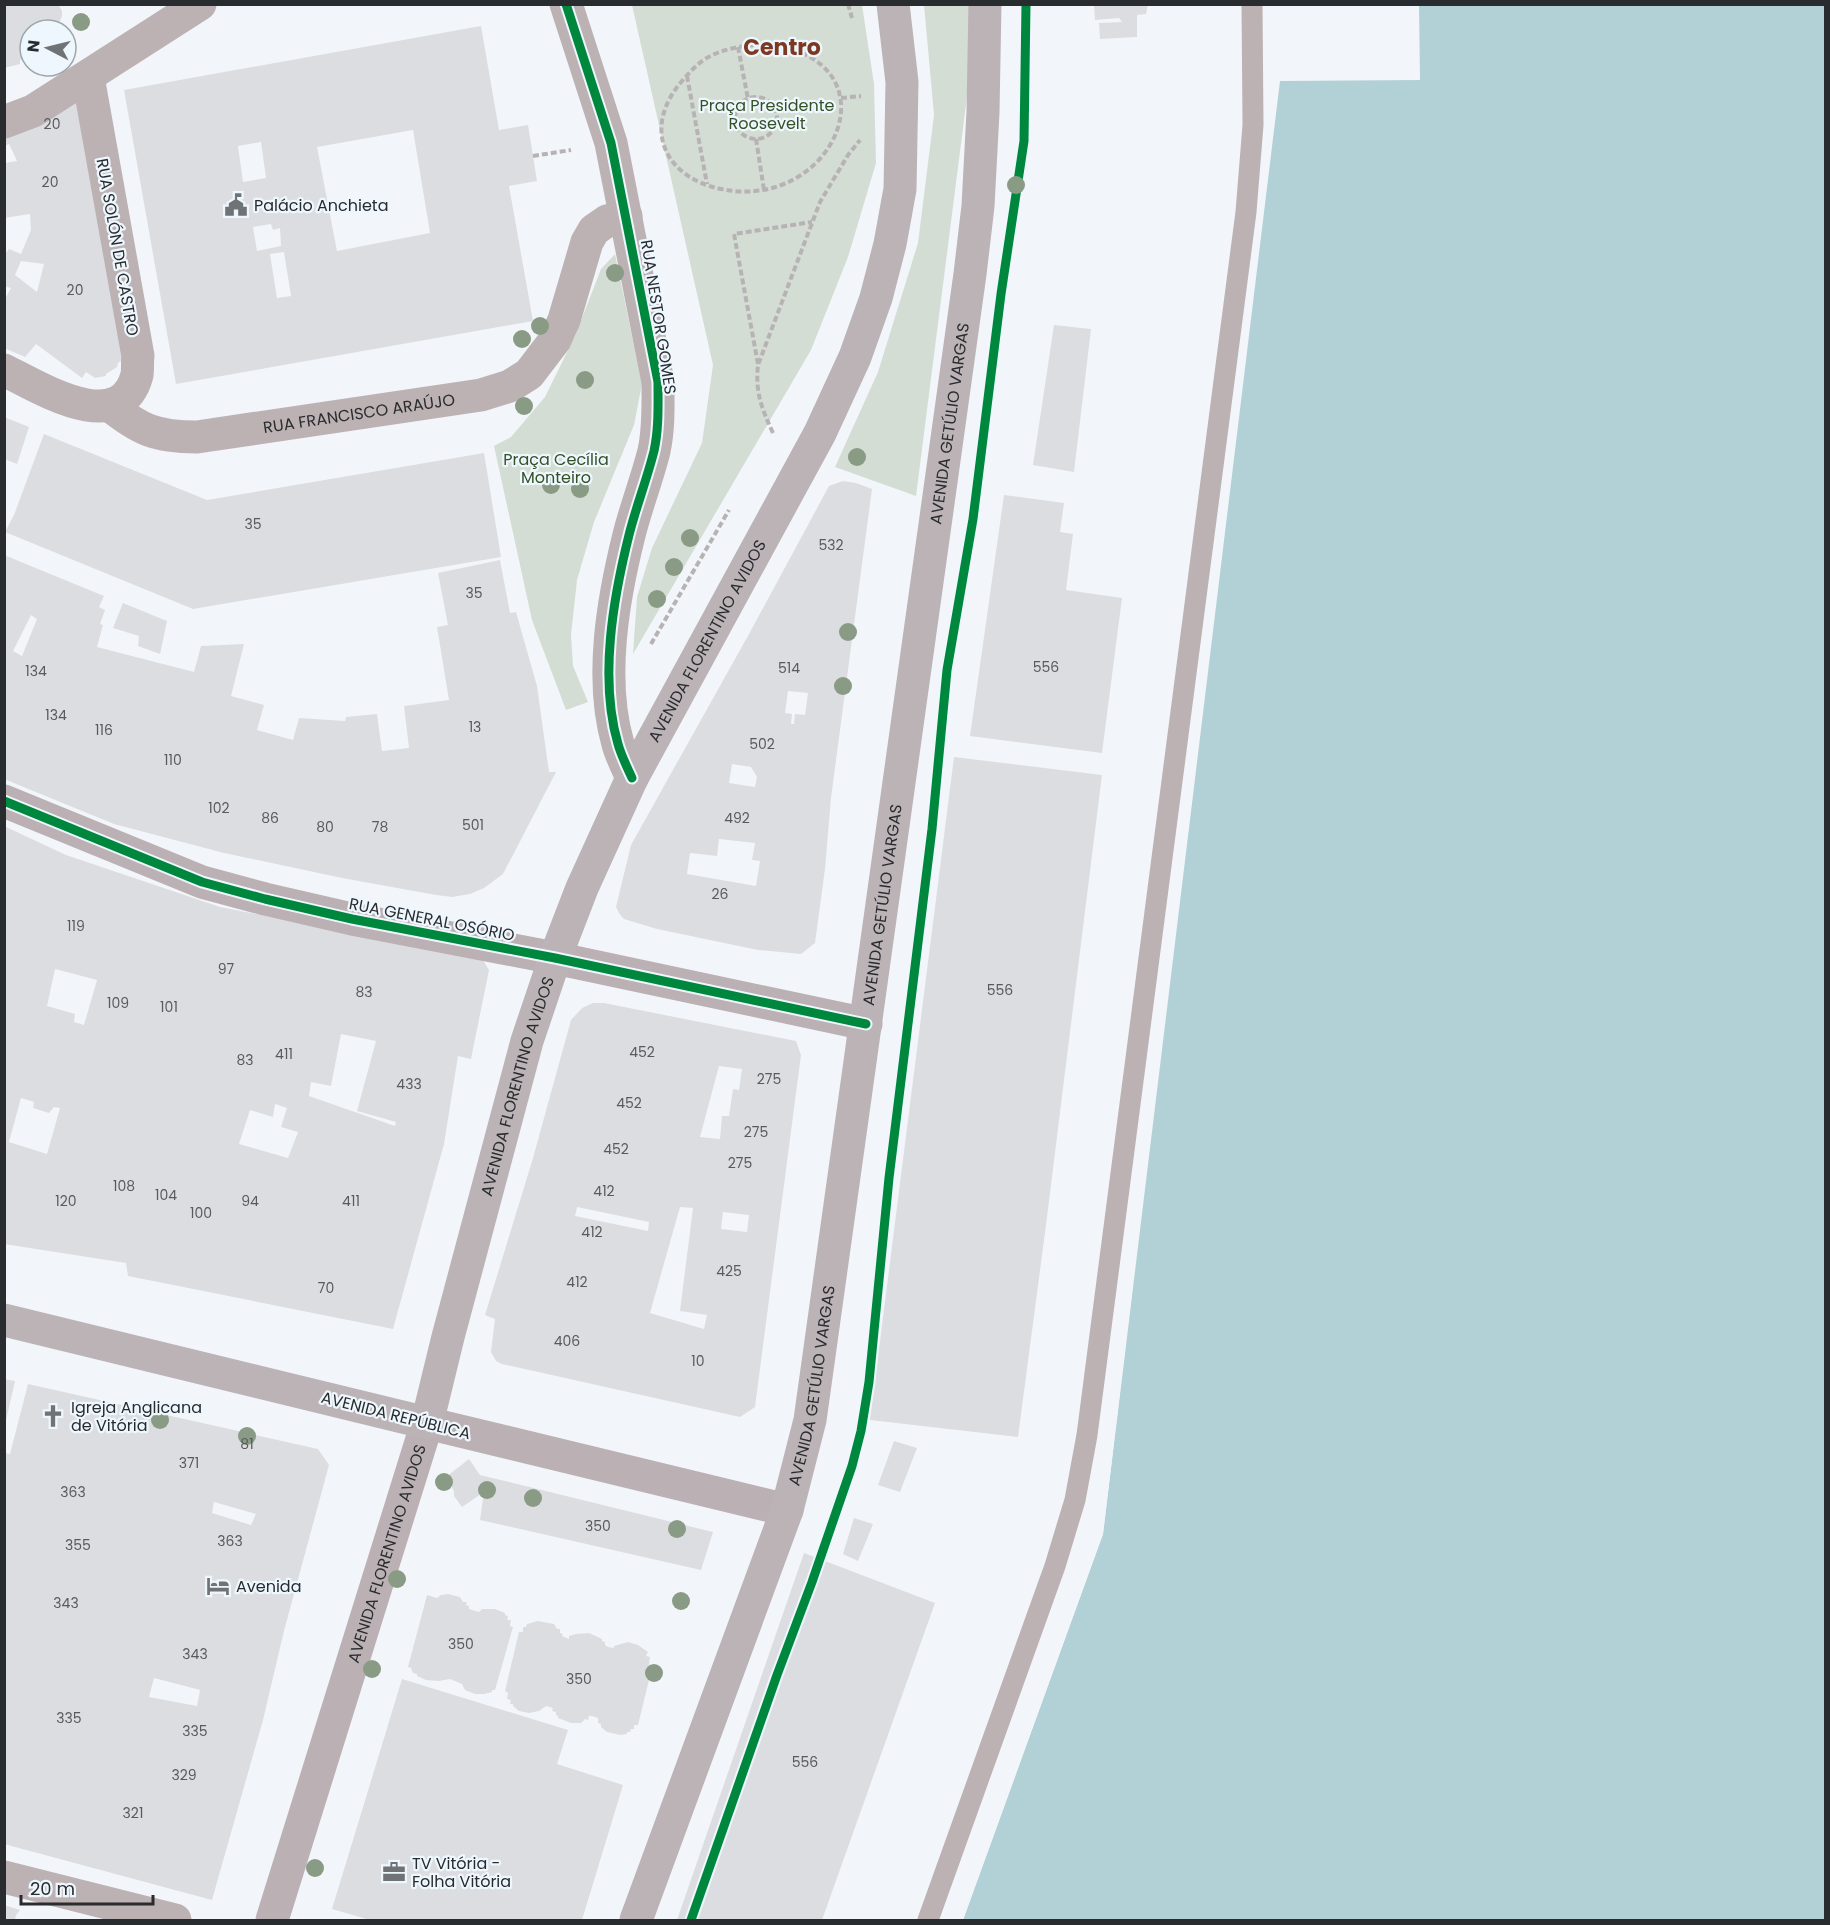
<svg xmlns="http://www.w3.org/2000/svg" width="1830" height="1925" viewBox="0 0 1830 1925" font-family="Poppins,sans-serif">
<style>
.green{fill:#d3ddd4}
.water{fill:#b2d1d6}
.pier{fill:#f2f6fa}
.building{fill:#dcdde1;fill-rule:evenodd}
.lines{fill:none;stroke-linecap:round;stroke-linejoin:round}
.path{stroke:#b7b3b5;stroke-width:4;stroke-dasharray:6 3;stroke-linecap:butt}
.lane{stroke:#bcb1b3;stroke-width:21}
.street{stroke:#bcb1b3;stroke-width:33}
.secondary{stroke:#bbb0b3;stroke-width:33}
.primary{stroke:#bcb3b6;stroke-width:33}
.cycleway-casing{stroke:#eef7fe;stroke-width:13}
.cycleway{stroke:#00873e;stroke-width:9}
.tree{fill:#8a9b85}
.labels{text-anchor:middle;stroke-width:4.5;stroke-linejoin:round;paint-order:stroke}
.number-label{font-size:14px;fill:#585b5e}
.park-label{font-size:16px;fill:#345126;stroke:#eef7fe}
.poi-label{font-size:16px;fill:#292c2f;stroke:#eef7fe;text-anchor:start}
.street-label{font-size:16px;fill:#292c2f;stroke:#eef7fe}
.district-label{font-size:22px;font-weight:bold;fill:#7c3921;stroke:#eef7fe}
</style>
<rect width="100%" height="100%" fill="#f2f6fa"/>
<path class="green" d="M632,5h230l12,79 2,79 -28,94 -37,93 -178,304 4,-57 15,-49 50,-105 11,-78z
M924,5h46l-2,84 -52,407 -81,-29 43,-95 40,-129 16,-128z
M615,254l27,130 -8,41 -40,97 -17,58 -6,55 2,31 15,36 -22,8 -34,-90 -38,-174 17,-9 34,-40 30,-61 26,-67z"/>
<path class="water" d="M1419,5h406v1915h-862l140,-386 177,-1453 140,-1z"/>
<path class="pier" d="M1130,1284h3l-30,250 -140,386h-3l140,-387z"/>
<path class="building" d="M4,4h54l4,7v5l-4,10 -5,4h-23v28l-10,2v4l-16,4z
M1094,4h54l-2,10 -9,1v22l-37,2 -1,-16 23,-1 -3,-4 -24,2z
M481,26l18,104 29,-5 9,56 -28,5 24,135 -357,63 -52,-294zM413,130l17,103 -93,18 -20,-104zM261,142l5,36 -23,4 -5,-36zM271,224l2,6 7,-2 1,18 -24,5 -4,-24zM284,252l7,44 -14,2 -7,-44z
M76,95l47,257 -1,8 -4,3 -1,4 -11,7v2l-11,2 -9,-6 -4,6 -46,-34 -11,13 -21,-9v-47l7,-13 -7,-2v-31l5,-6 12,5 10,-24 -1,-16 -26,4v-55l13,-2 -8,-17 -5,2v-15zM21,261l23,3 -7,28 -22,-17z
M1054,325l37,4 -17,143 -41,-7z
M4,417l25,10 -12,37 -13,-5z
M44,434l163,66 277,-47 17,104 -308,52 -188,-77 9,-17z
M843,481l13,2 16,6 -41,309 -6,71 -10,74 -14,11 -43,-4 -101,-21 -33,-10 -5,-6 -3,-6 15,-62 118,-211 80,-148zM788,691l20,2 -3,22 -10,-1 -1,10h-3l1,-10 -7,-1zM732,764l19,3 6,10 -2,10 -26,-4zM719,839l36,4 -3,17 8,1 -4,25 -69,-12 3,-21 27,3z
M1004,495l60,8 -4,29 13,2 -7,56 56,8 -20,155 -132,-17z
M4,555l100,41 -5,11 6,3 -5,14 3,1 -6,22 97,25 7,-26 43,-2 -13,52 33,9 -7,25 36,10 6,-22 46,3 1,-4 31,-3 5,37 27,-3 -5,-42 45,-6 -12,-73 11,-2 -10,-52 62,-13 10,53 6,-1 21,74 12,86h7l-53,102 -19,14 -14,6 -18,3 -16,-2 -94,-17 -118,-25 -110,-29 -110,-45zM31,615l6,4 -15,37 -9,-5z
M123,603l44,18 -7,33 -22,-8 1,-10 -26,-8z
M954,757l148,18 -56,450 -28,212 -148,-17z
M4,826l62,29 154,52 261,50 8,13 -18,89 -13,-3 -14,88 -51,185 -265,-53 -2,-13 -122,-19zM55,969l42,11 -13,45 -10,-3 1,-8 -28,-8zM341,1034l35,7 -19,70 39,11 -1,4 -86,-30 2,-14 20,4zM21,1098l13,4 -1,6 16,5 5,-6 6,1 -13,46 -38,-12zM275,1104l12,4 -6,19 17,5 -10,26 -49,-14 11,-34 23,7z
M593,1003h11l192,38 5,14 -46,352 -15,10 -238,-53 -6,-3 -5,-9 4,-33 -10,-4 48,-157 38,-138 11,-12zM719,1066l23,3 -3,21 -6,-1 -4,27h-7l-2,23 -20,-2zM577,1207l72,15 -1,9 -73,-15zM680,1207l13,1 -13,103 27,4 -3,14 -54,-16zM723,1212l26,3 -2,17 -26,-3z
M4,1379l11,2 -10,44h-1z
M28,1384l290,65 11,16 -45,166 -21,89 -51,180 -208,-56v-391l6,1zM214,1502l42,12 -5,11 -39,-12zM154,1678l46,12 -3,16 -48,-9z
M894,1441l23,7 -17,44 -22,-7z
M469,1459l11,16 233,57 -12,38 -221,-50 4,-28 -22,15 -8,-11v-5l-8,-14z
M854,1518l19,6 -15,37 -15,-7z
M804,1553l131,50 -113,317h-145z
M448,1594l12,3 3,5h4l-1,3 3,1v3l10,3 3,-3h13l10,4v2l3,1 -1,4h4l-1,6 3,1 -18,63h-3v2l-8,2h-9l-10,-4 -3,-6 -12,-5 -11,2 -13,-1 -9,-4v-2l-4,-1 -2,-5 -3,-1 19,-72 10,3 4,-3z
M538,1621l16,3 3,5h3v4l3,1 -1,2 7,3v-3l7,-2 13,-1 13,6v2l3,1v3l3,2 6,1v-2l14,-4 10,3 10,7 -2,4 4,1 -1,7 3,4 -14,57h-4v4h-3l-1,3h-3v2l-7,1 -13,-3 -6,-5v-3l-3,-1v-5l-6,-2h-3l-1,4 -3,-1 -4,4h-10l-13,-5v-2l-2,-1v-3l-4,-1 1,-3 -7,-2 -7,5 -10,2 -10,-2 -6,-5v-2h-3l1,-4 -4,-1 1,-6 -3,-2 14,-59h4v-5h3l1,-3z
M402,1679l166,51 -11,34 66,21 -41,135h-212l-38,-11z
M4,1905l16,5 -4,5 -1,5h-11z"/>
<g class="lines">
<path class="path" d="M848,4l4,14
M767,44c133,16 68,169 -46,145 -58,-12 -79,-62 -39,-108 7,-8 14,-16 23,-22 18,-11 41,-14 62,-15z
M738,47l10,52
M687,76l20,108
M735 118a21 21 0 1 1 42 0a21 21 0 1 1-42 0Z
M841,98l20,-2
M756,139l8,51
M533,156l38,-6
M758,364l-24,-130 78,-12
M773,433c-11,-24 -18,-40 -15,-68l62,-163 28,-47 12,-15
M651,644l78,-134"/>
<path class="lane" d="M928,1920l127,-354 20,-66 12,-65 159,-1223 7,-87 -1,-121"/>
<g class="street">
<path d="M566,4l45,139 47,239c0,23 1,46 -4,69 -7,28 -18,56 -25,84 -16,64 -30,144 -11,209 3,11 9,23 14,34"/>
<path d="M4,122l29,-11 167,-107"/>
<path d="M4,370c35,17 116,69 133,5 1,-6 0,-13 1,-19l-50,-279"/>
<path id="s1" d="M109,405c31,25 47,32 88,32l284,-42 29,-9 19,-12 26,-34 9,-20 23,-78 7,-12 13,-9 19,-5"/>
<path d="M4,1877l171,43"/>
</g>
<g class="secondary">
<path d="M4,801l198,81 63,17 87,20 203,39 311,66"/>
<path id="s2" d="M272,1920l155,-497 360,87"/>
</g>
<g class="primary">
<path id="s3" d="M4,1320l423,103 21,-86 79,-296 28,-83 27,-70 50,-110 188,-345 35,-76 21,-59 14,-54 10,-55 2,-107 -9,-78"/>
<path id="s4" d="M636,1920l151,-410 23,-90 160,-1146 8,-68 5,-94 2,-108"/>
</g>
<g class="cycleway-casing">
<path id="cycleway" d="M566,4l45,139 47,239c0,23 1,46 -4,69 -7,28 -18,56 -25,84 -16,64 -30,144 -11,209 3,11 9,23 14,34
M4,801l198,81 63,17 87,20 203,39 311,66
M691,1920l86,-245 35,-93 40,-116 9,-35 8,-49 20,-204 43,-349 15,-159 26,-151 28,-225 23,-153 2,-137"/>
</g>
<use href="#cycleway" class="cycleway"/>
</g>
<g class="tree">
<circle cx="81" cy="22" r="9"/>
<circle cx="1016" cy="185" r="9"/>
<circle cx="615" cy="273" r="9"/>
<circle cx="540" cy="326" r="9"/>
<circle cx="522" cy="339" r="9"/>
<circle cx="585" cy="380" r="9"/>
<circle cx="524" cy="406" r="9"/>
<circle cx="857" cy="457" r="9"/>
<circle cx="551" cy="485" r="9"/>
<circle cx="580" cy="489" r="9"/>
<circle cx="690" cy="538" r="9"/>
<circle cx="674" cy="567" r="9"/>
<circle cx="657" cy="599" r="9"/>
<circle cx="848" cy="632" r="9"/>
<circle cx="843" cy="686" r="9"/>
<circle cx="160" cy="1420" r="9"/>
<circle cx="247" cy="1436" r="9"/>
<circle cx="444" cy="1482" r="9"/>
<circle cx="487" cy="1490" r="9"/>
<circle cx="533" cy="1498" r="9"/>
<circle cx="677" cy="1529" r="9"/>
<circle cx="397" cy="1579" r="9"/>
<circle cx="681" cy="1601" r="9"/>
<circle cx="372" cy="1669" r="9"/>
<circle cx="654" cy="1673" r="9"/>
<circle cx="315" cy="1868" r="9"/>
</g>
<defs>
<g id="civic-bare" transform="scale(1.8)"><path d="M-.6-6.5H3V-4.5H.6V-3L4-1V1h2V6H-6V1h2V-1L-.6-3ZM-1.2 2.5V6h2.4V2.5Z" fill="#6f7376" stroke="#eef7fe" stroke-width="2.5" paint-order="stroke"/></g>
<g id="church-bare" transform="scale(1.8)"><path d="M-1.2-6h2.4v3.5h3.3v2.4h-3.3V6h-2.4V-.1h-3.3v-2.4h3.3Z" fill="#6f7376" stroke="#eef7fe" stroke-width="2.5" paint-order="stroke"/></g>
<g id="hotel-bare" transform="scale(1.8)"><path d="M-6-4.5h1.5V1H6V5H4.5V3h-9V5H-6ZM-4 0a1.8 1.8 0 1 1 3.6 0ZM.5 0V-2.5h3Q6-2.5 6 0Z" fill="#6f7376" stroke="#eef7fe" stroke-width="2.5" paint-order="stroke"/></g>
<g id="office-bare" transform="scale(1.8)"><path d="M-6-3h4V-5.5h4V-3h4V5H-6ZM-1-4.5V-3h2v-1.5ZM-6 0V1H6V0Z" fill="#6f7376" stroke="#eef7fe" stroke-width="2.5" paint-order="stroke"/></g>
</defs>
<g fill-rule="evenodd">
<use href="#civic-bare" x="236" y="205"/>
<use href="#church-bare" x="53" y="1416"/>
<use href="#hotel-bare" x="218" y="1586"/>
<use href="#office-bare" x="394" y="1872"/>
</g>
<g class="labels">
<g class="number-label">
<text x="52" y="129">20</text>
<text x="50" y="187">20</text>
<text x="75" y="295">20</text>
<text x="253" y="529">35</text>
<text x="831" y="550">532</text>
<text x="474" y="598">35</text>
<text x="1046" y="672">556</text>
<text x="789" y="673">514</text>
<text x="36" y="676">134</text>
<text x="56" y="720">134</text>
<text x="475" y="732">13</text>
<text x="104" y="735">116</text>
<text x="762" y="749">502</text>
<text x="173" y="765">110</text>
<text x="219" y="813">102</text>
<text x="270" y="823">86</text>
<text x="737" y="823">492</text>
<text x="473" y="830">501</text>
<text x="325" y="832">80</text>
<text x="380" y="832">78</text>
<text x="720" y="899">26</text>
<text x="76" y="931">119</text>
<text x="226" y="974">97</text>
<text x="1000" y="995">556</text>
<text x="364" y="997">83</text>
<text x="118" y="1008">109</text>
<text x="169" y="1012">101</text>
<text x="642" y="1057">452</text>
<text x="284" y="1059">411</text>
<text x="245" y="1065">83</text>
<text x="769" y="1084">275</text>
<text x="409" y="1089">433</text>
<text x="629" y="1108">452</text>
<text x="756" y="1137">275</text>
<text x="616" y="1154">452</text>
<text x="740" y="1168">275</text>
<text x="124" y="1191">108</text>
<text x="604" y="1196">412</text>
<text x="166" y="1200">104</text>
<text x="66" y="1206">120</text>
<text x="250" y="1206">94</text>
<text x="351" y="1206">411</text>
<text x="201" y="1218">100</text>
<text x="592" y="1237">412</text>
<text x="729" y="1276">425</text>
<text x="577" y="1287">412</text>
<text x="326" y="1293">70</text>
<text x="567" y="1346">406</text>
<text x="698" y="1366">10</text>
<text x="247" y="1449">81</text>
<text x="189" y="1468">371</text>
<text x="73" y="1497">363</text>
<text x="598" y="1531">350</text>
<text x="230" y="1546">363</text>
<text x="78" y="1550">355</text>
<text x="66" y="1608">343</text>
<text x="461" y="1649">350</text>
<text x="195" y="1659">343</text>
<text x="579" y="1684">350</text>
<text x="69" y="1723">335</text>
<text x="195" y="1736">335</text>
<text x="805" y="1767">556</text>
<text x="184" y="1780">329</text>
<text x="133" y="1818">321</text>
</g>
<g class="park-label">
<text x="767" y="111">Praça Presidente<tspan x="767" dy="18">Roosevelt</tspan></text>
<text x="556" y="465">Praça Cecília<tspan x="556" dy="18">Monteiro</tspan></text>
</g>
<g class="poi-label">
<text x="254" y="211">Palácio Anchieta</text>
<text x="71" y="1413">Igreja Anglicana<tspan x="71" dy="18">de Vitória</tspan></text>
<text x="236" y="1592">Avenida</text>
<text x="412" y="1869">TV Vitória -<tspan x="412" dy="18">Folha Vitória</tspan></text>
</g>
<g class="street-label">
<text transform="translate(118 247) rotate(80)" y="6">RUA SOLÓN DE CASTRO</text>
<text transform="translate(659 317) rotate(81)" y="6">RUA NESTOR GOMES</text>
<text dy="6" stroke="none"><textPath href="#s1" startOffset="260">RUA FRANCISCO ARAÚJO</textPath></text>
<text dy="6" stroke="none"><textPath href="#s4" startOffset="1536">AVENIDA GETÚLIO VARGAS</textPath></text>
<text dy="6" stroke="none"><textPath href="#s3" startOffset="1270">AVENIDA FLORENTINO AVIDOS</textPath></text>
<text dy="6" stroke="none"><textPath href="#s4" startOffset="1050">AVENIDA GETÚLIO VARGAS</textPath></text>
<text transform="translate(432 919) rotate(11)" y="6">RUA GENERAL OSÓRIO</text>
<text dy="6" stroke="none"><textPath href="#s3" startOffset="784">AVENIDA FLORENTINO AVIDOS</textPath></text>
<text dy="6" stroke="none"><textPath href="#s4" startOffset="564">AVENIDA GETÚLIO VARGAS</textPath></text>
<text transform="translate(396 1415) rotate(14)" y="6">AVENIDA REPÚBLICA</text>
<text dy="6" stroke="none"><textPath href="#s2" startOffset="384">AVENIDA FLORENTINO AVIDOS</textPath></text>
</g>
<g class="district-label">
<text x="782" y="55">Centro</text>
</g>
</g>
<rect width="1830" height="1925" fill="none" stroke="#292c2f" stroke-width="12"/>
<g transform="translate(48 48) rotate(277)"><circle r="28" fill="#eef7fe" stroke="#9fa6ab" stroke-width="1.5"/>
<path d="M0-4.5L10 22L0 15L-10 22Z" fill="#6f7376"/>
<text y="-9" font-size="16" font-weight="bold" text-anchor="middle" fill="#292c2f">N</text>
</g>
<path d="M21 1895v9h132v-9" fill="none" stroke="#292c2f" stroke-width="3"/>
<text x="30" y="1895" font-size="18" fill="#292c2f" stroke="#eef7fe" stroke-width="4.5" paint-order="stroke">20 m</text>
</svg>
